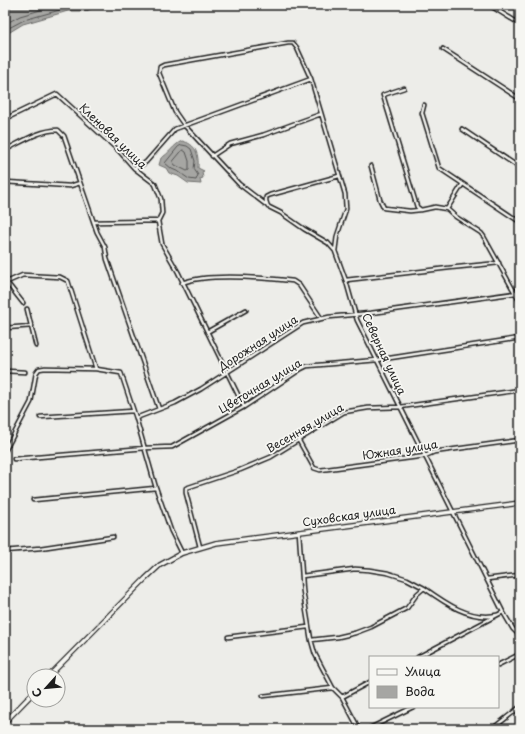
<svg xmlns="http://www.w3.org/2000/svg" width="525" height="734" viewBox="0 0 525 734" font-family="'Playpen Sans',sans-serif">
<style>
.water{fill:#a6a6a3;stroke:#6f6f6d}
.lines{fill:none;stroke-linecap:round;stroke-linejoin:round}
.shore{stroke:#535352;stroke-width:1}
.street-casing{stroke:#1c1c1c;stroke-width:5.5}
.secondary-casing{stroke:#1c1c1c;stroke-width:6}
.street{stroke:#f6f6f2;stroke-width:2.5}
.secondary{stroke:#f6f6f2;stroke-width:3.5}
.labels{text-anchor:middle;stroke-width:3.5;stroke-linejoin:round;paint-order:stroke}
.street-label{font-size:11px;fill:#1c1c1c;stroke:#f6f6f2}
</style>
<rect width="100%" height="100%" fill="#edede9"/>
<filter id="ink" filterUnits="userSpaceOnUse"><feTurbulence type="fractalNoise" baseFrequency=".025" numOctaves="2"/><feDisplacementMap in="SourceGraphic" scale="8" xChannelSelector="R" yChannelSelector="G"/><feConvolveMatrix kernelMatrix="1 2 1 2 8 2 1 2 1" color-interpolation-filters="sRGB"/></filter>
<g filter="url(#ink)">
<path class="water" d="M5,5h95l-14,6h-18l-45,13 -18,11z
M182,141c14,3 17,13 16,27l6,3 -2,1 1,6 -3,1 1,5 -13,-1 -10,-7 -9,-3 -3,-5 -7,-3 2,-7c8,-4 12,-13 21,-17z"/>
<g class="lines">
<path class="shore" d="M5,24l15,-8 38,-11
M5,30l19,-10 43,-12 18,-1 5,-2
M182,145l5,1 4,3 4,12 -1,8 4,6 -2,5 -7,-1 -10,-7 -7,-3 -7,-6 13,-16z
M183,150l3,2 3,9v9l-2,1 -12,-6 -2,-3z"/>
<g class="street-casing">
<path id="street" d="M489,5l31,19
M443,49l77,50
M404,88l-21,7 34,112 4,3 14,-3 12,2 9,8 25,16 3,4 36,65
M424,105l-2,8 17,55 81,54
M5,119l52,-25 62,57 15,17 21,16 6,15 1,14 -4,8 -64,1
M462,129l58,39
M5,150c17,-8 34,-20 53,-20l6,6 33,96 8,15 2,12 52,150
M212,156l18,-12 33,-9 58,-21
M371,166l9,34 4,8 26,3 10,-1
M134,168l6,-2 6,-4 29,-33 136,-50
M5,182l65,4 10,-3
M268,207l-2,-6v-4l4,-2 69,-19
M447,209l15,-24
M158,221l4,23 16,28 66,135
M335,251l2,-15 9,-27 -1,-15 -34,-115 -14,-31 -4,-5h-5l-124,22 -4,2 -1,6 16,39 9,13 55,59 30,23 12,6 23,16 24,14 7,8 11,30 11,39 146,292 10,17 7,7
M5,280l18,23
M346,280l103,-12 50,-5
M7,282l16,-7 37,2 8,4 28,88
M182,283c25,-10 83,-5 111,-2l6,4 22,33
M27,309l9,37
M5,328l27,-2
M207,332l39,-22
M5,371l20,1
M40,417l93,-6
M136,418l39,-15 26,-14 102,-66 26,-6 42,-4 145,-20 4,-7
M299,441l15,27 6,2 105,-14 9,-4 86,-12
M5,451l26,-49 5,-29 3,-4 6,-1 51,1 25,4 15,45 20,70 15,43 11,22
M14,459l131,-11 27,-1 72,-40 57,-38 6,-3 70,-6 143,-22
M33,500l123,-12
M299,532l4,59 8,49 4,14 18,34 9,9 17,32
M200,547l-14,-54v-5l54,-18 31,-13 73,-45 24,-4 32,-1 120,-17
M5,551l35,-3 73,-11
M302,576l53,-7 14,1 19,3 19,6 17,9
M487,579l33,-4
M228,637l80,-10
M311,640l27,-3 17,-4 16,-6 36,-19 10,-14 7,-6c21,15 46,33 73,27
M418,657l85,-45
M498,665l22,-11
M263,696l70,-8
M342,697l28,-15
M5,713l5,3
M368,729l45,-22
M492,729l28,-22"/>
</g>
<g class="secondary-casing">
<path id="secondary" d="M49,676l96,-97 15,-14 22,-12 34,-10 304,-40
M5,722l29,-30"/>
</g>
<use href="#street" class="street"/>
<use href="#secondary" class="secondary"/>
</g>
</g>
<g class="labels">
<g class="street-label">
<text transform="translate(113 136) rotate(44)" y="4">Кленовая улица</text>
<text transform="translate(258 343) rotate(-33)" y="4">Дорожная улица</text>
<text transform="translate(384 354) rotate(65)" y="4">Северная улица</text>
<text transform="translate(260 386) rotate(-31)" y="4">Цветочная улица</text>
<text transform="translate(305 428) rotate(-30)" y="4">Весенняя улица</text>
<text transform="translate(400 450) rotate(-9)" y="4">Южная улица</text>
<text transform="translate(349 516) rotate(-8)" y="4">Суховская улица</text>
</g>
</g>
<rect width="525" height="734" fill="none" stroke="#f6f6f2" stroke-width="20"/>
<rect x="10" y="10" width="505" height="714" fill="none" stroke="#1c1c1c" stroke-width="1.5" filter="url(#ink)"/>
<rect x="369" y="656" width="130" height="52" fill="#f6f6f2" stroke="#9f9f9c"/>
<rect x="377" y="669" width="20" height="6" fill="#f6f6f2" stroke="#9f9f9c"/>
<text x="405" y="676" font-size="12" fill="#1c1c1c">Улица</text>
<rect x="377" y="686" width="20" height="12" fill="#a6a6a3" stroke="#9f9f9c"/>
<text x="405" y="696" font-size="12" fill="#1c1c1c">Вода</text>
<g transform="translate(46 688) rotate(243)"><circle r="19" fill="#f6f6f2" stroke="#9f9f9c"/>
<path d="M0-3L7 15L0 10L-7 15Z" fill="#1c1c1c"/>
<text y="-6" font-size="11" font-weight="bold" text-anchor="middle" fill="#1c1c1c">С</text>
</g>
</svg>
